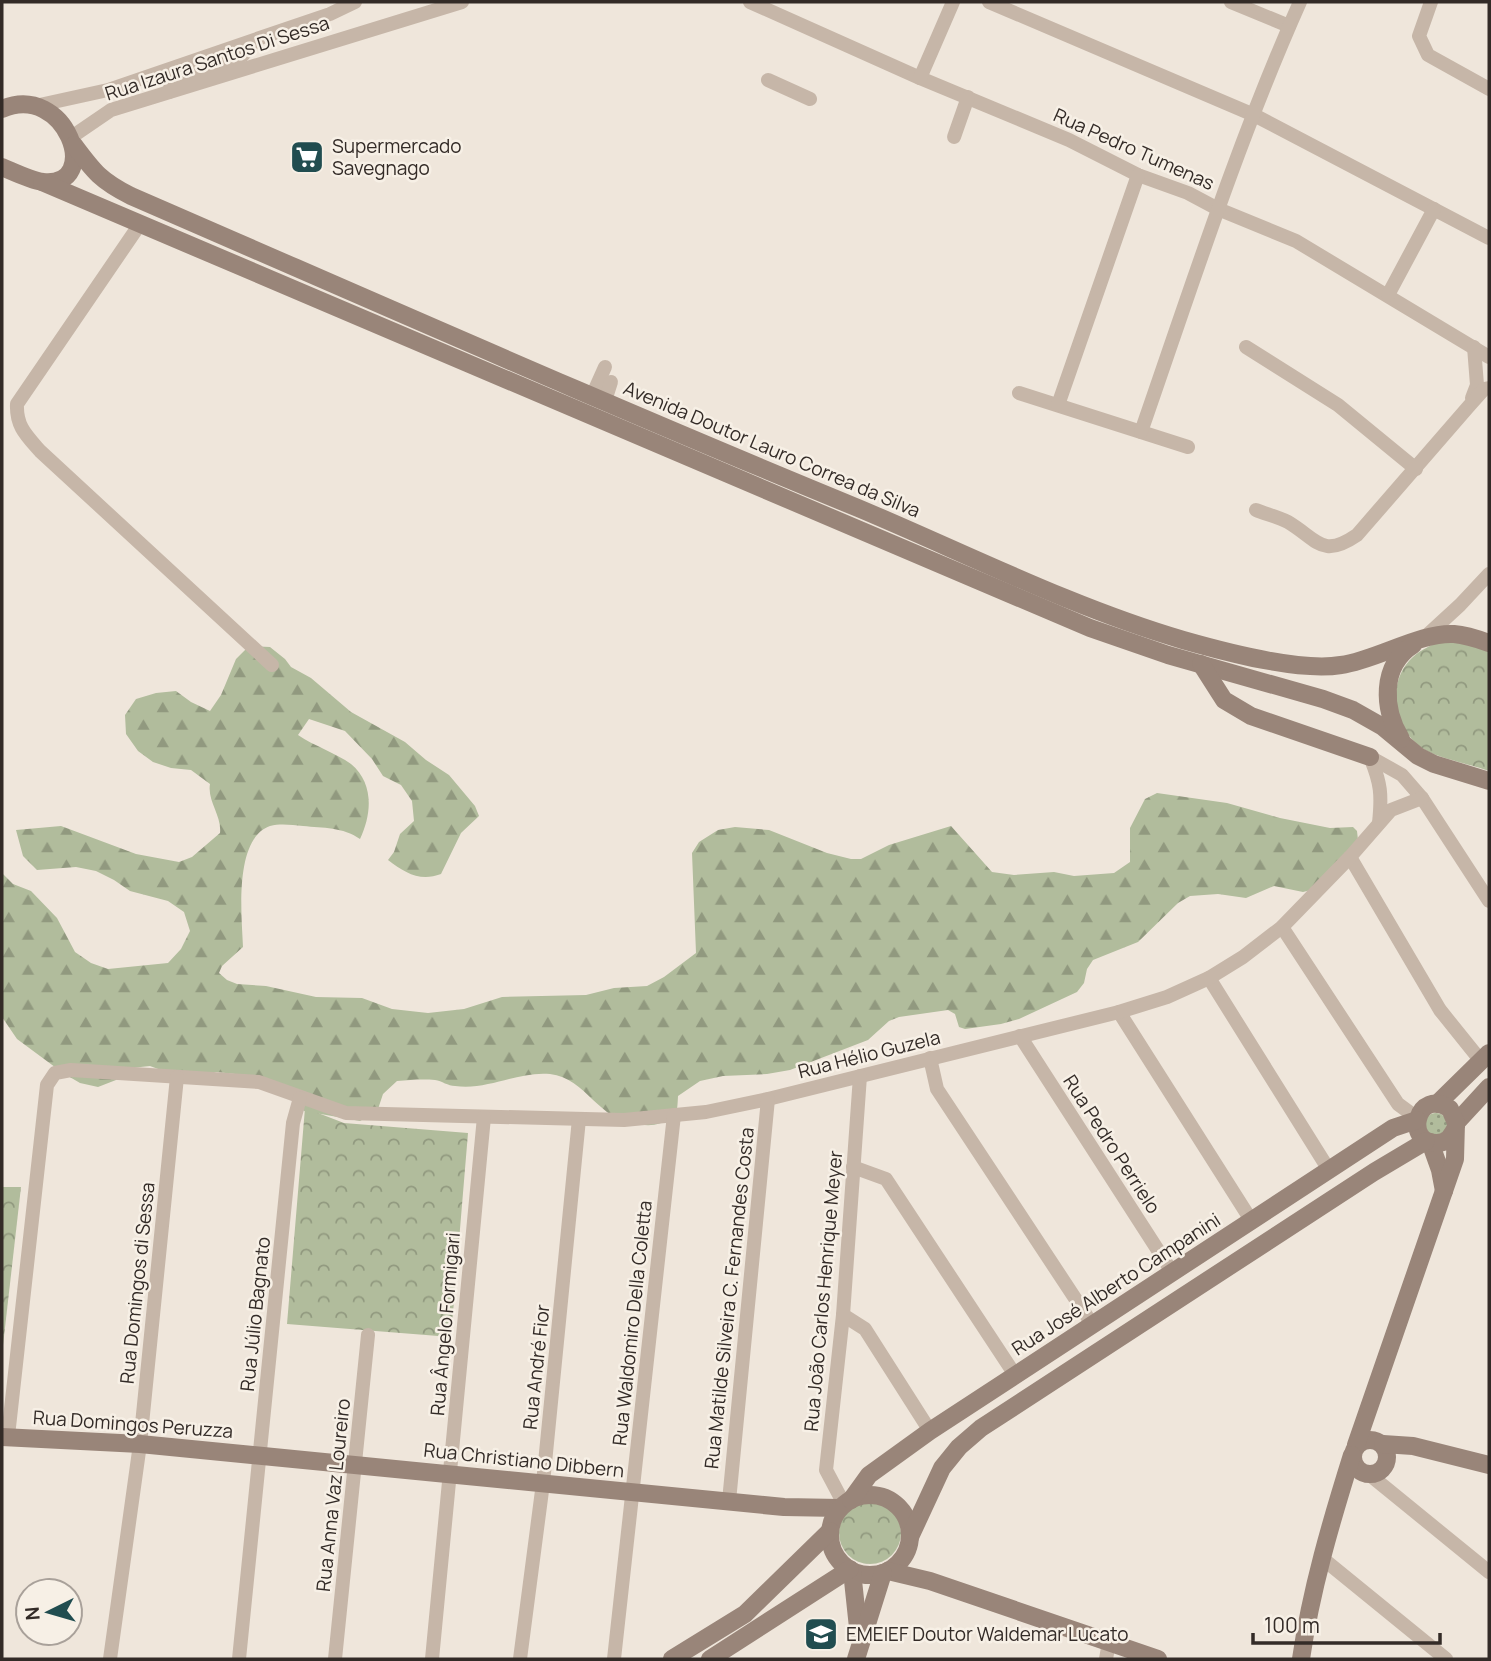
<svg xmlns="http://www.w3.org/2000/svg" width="1491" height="1661" viewBox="0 0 1491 1661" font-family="Manrope,sans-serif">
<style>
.grass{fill:url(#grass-dots)}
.forest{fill:url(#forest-firs)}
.park{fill:url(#park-crowns)}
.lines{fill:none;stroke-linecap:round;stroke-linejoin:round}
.street{stroke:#c6b6a8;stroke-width:14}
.secondary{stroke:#998579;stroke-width:18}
.labels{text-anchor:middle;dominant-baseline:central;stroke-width:5;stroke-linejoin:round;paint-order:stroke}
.street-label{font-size:19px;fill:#332b27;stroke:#f7f0e6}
.poi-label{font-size:19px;fill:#332b27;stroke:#f7f0e6;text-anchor:start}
</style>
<defs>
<pattern id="grass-dots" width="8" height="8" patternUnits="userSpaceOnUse" patternTransform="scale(1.75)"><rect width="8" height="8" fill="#b1bc9c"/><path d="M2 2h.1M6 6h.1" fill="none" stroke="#91997f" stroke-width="1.8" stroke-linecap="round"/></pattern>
<pattern id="forest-firs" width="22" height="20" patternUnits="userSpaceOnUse" patternTransform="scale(1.75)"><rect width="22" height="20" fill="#b1bc9c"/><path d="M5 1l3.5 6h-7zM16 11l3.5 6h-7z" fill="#91997f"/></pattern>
<pattern id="park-crowns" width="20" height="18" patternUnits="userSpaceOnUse" patternTransform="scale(1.75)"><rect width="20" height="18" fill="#b1bc9c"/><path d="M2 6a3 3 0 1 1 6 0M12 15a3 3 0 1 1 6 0" fill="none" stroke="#91997f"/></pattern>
</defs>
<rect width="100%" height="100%" fill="#efe6db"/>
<circle class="grass" cx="1436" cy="1124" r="11"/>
<path class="forest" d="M249 646 270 647 285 659 291 667 311 678 351 712 405 742 426 760 449 775 475 806 479 816 461 833 441 874C420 882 405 873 388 860L394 852 400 834 414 821 412 801 401 785 383 776 372 759 345 731 309 719 298 735C314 746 336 753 351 764 374 783 372 814 360 839 343 827 323 828 303 826 292 825 281 823 270 826 233 839 242 918 243 947L222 966 219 973 227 980 237 984 266 986 316 997 362 998 392 1009 428 1013 464 1009 502 997 586 995 614 988 647 986 664 977 696 953 692 853 699 842 718 830 735 827 769 830 827 853 851 859H861L889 845 951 826 992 872 1014 875 1054 872 1074 876 1114 873 1130 862V828L1145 799 1157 793 1227 803 1280 818 1330 828 1353 827 1357 831 1358 840 1319 888 1303 892 1274 886 1246 898 1218 894 1190 896 1178 903 1138 942 1093 960 1087 969 1084 983 1077 992 1019 1019 1001 1024 965 1029 959 1027 955 1014 948 1010 899 1017 889 1021 868 1040 790 1070 767 1074 723 1076 700 1081 678 1096C677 1114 678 1116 661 1123 653 1126 647 1125 640 1125 598 1122 587 1078 550 1074 518 1071 487 1091 455 1086 448 1086 442 1081 435 1080 422 1079 410 1080 397 1081L383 1094 377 1112 360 1121 304 1111 282 1087 264 1077 216 1072 208 1075 169 1073 150 1066 131 1068 116 1080 98 1087 80 1083 63 1073 17 1039 2 1017V873L13 884 31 891 57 918 75 952 91 963 108 969 168 963 181 949 190 931 184 912 168 901 130 891 114 880 96 871 76 867 37 870 23 856 16 830 61 826 136 854 179 862 192 857 220 833C222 816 207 801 210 784L191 770 171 768 153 762 138 751 126 734 125 715 136 699 156 693 176 691 191 702 210 711 221 695 236 659Z"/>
<g class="park">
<path d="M1441 641 1463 642 1489 651V771C1473 765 1434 757 1422 748 1395 729 1386 687 1409 661 1418 651 1429 646 1441 641Z"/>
<path d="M305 1108 344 1123 468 1133 451 1337 287 1324Z"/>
<path d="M2 1187H21L2 1354Z"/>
<circle cx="870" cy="1533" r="31"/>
</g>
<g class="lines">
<g class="street">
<path d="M750 2 920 78 1069 140 1138 175 1188 193 1218 209 1296 241 1489 357"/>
<path d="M989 2 1254 115 1489 238"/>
<path d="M1231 2 1289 26"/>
<path d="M1431 2 1419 36 1428 55 1489 89"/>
<path d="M920 78 953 2"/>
<path d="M768 80 810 99"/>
<path d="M169 92 171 84 179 78 235 60 243 55 255 41"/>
<path d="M35 106 108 90 330 14 355 2"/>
<path d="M954 137 968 97"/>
<path d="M70 138 111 110 462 2"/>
<path d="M140 224 17 404C16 426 26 435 40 451L272 665"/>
<path d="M1388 295 1434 209"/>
<path d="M1246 347 1338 405 1416 469"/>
<path d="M1019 393 1188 447"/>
<path d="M592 396 605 367"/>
<path d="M1472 398 1477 385 1474 347"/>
<path d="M605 401 611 382"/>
<path d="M1058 405 1138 175"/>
<path d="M1141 432C1191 288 1238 141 1300 2"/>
<path d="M1256 510C1266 514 1278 517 1288 522 1318 540 1322 559 1357 535L1469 406 1484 389 1489 388"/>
<path d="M1423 639 1460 605 1489 574"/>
<path d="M1370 757 1402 775 1422 798 1489 901"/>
<path d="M1370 757C1381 783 1382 795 1379 823"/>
<path d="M1350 857 1440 1010 1481 1061"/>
<path d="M1282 927 1398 1104 1417 1118"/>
<path d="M1209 978 1329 1170"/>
<path d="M1119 1012 1251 1220"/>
<path d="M1020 1036 1172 1272"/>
<path d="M930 1058 937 1089 1092 1324"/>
<path d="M853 1167 886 1179 1015 1375"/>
<path d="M843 1315 865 1329 930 1431"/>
<path d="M8 1436 47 1085 55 1073 71 1070 259 1082 346 1113 624 1120 706 1112 768 1099 1119 1012 1167 997 1209 978 1243 957 1282 927 1350 857 1391 810 1422 798"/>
<path d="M1370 1475 1489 1572"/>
<path d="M729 1501 768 1099"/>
<path d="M844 1504 826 1470 843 1315 860 1076"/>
<path d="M1322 1558 1446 1659"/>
<path d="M110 1659 140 1444 177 1077"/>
<path d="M239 1659 293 1123 300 1098"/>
<path d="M335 1659 368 1335"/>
<path d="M432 1659 484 1117"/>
<path d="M520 1659 543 1483 579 1119"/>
<path d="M614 1659 674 1115"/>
<path d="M1106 1659 1109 1642"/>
</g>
<g class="secondary">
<path d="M2 109C66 81 104 188 43 182 30 180 14 172 2 167"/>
<path d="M74 145C94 172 101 181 131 196 373 301 614 408 858 508 965 553 1071 607 1183 640 1225 652 1299 672 1341 665 1377 660 1420 632 1454 634 1466 635 1478 639 1489 643"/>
<path d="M42 182 1090 628 1168 655 1323 699 1353 710 1383 727 1418 756 1434 764 1489 781"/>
<path d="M1201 664 1224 700 1251 716 1370 757"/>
<path d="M1401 739C1383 709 1380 666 1413 645"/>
<path d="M1437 1104 1489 1053"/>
<path d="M1456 1123 1489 1087"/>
<path d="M1430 1142 1440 1170 1444 1191"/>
<path d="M2 1437 140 1444 784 1507 840 1508"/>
<circle cx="1370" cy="1457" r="17"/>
<path d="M1383 1444 1413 1446 1489 1465"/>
<path d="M1356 1445 1455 1159 1456 1123 1450 1109C1417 1086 1403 1144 1437 1143 1447 1143 1452 1136 1456 1127"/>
<circle cx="870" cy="1535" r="40"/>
<path d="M851 1500 869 1475 930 1431 1393 1128 1417 1120"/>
<path d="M910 1537 942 1468 959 1447 981 1428 1374 1172 1426 1141"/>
<path d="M852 1571 859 1637"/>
<path d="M888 1571 930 1581 1158 1659"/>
<path d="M672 1659 745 1614 830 1531"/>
<path d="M710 1659 850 1569"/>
<path d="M856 1659 883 1573"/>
<path d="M1301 1659C1311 1590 1331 1522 1352 1455"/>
</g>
</g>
<defs>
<g id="supermarket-square" transform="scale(1.75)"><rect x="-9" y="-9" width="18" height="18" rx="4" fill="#214d50" stroke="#f7f0e6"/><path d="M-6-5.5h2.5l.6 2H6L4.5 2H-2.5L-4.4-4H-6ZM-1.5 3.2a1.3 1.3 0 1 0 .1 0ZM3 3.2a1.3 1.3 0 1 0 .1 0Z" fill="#fff"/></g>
<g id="school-square" transform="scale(1.75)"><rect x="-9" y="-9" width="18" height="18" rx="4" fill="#214d50" stroke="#f7f0e6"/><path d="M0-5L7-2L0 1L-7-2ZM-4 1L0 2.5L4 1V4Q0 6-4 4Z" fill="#fff"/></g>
</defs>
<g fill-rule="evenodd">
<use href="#supermarket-square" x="307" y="157"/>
<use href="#school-square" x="821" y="1634"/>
</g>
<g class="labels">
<g class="street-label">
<text transform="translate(217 58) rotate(-18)">Rua Izaura Santos Di Sessa</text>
<text transform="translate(1134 149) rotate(24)">Rua Pedro Tumenas</text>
<text transform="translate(772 449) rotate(23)">Avenida Doutor Lauro Correa da Silva</text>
<text transform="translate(869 1054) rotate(-14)">Rua Hélio Guzela</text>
<text transform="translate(1112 1144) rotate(57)">Rua Pedro Perrielo</text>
<text transform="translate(137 1283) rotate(-84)">Rua Domingos di Sessa</text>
<text transform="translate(1116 1284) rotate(-33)">Rua José Alberto Campanini</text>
<text transform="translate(823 1291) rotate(-85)">Rua João Carlos Henrique Meyer</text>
<text transform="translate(729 1298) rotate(-84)">Rua Matilde Silveira C. Fernandes Costa</text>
<text transform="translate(255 1314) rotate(-84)">Rua Júlio Bagnato</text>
<text transform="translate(632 1323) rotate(-84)">Rua Waldomiro Della Coletta</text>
<text transform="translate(445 1324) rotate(-85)">Rua Ângelo Formigari</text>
<text transform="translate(536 1367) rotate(-84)">Rua André Fior</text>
<text transform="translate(133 1424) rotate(4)">Rua Domingos Peruzza</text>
<text transform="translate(524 1460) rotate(6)">Rua Christiano Dibbern</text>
<text transform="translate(333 1495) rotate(-84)">Rua Anna Vaz Loureiro</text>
</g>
<g class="poi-label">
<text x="332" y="146">Supermercado<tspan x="332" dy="22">Savegnago</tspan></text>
<text x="846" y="1634">EMEIEF Doutor Waldemar Lucato</text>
</g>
</g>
<rect width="1491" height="1661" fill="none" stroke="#332b27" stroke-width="7"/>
<g transform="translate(49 1612) rotate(265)"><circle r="33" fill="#f7f0e6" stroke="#a9a19a" stroke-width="2"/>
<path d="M0-5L12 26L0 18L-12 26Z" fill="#214d50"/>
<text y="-10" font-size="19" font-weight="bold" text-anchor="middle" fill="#332b27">N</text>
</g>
<path d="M1253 1633v10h187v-10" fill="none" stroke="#332b27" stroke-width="3.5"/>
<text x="1264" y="1633" font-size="21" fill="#332b27" stroke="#f7f0e6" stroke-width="5" paint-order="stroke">100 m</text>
</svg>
